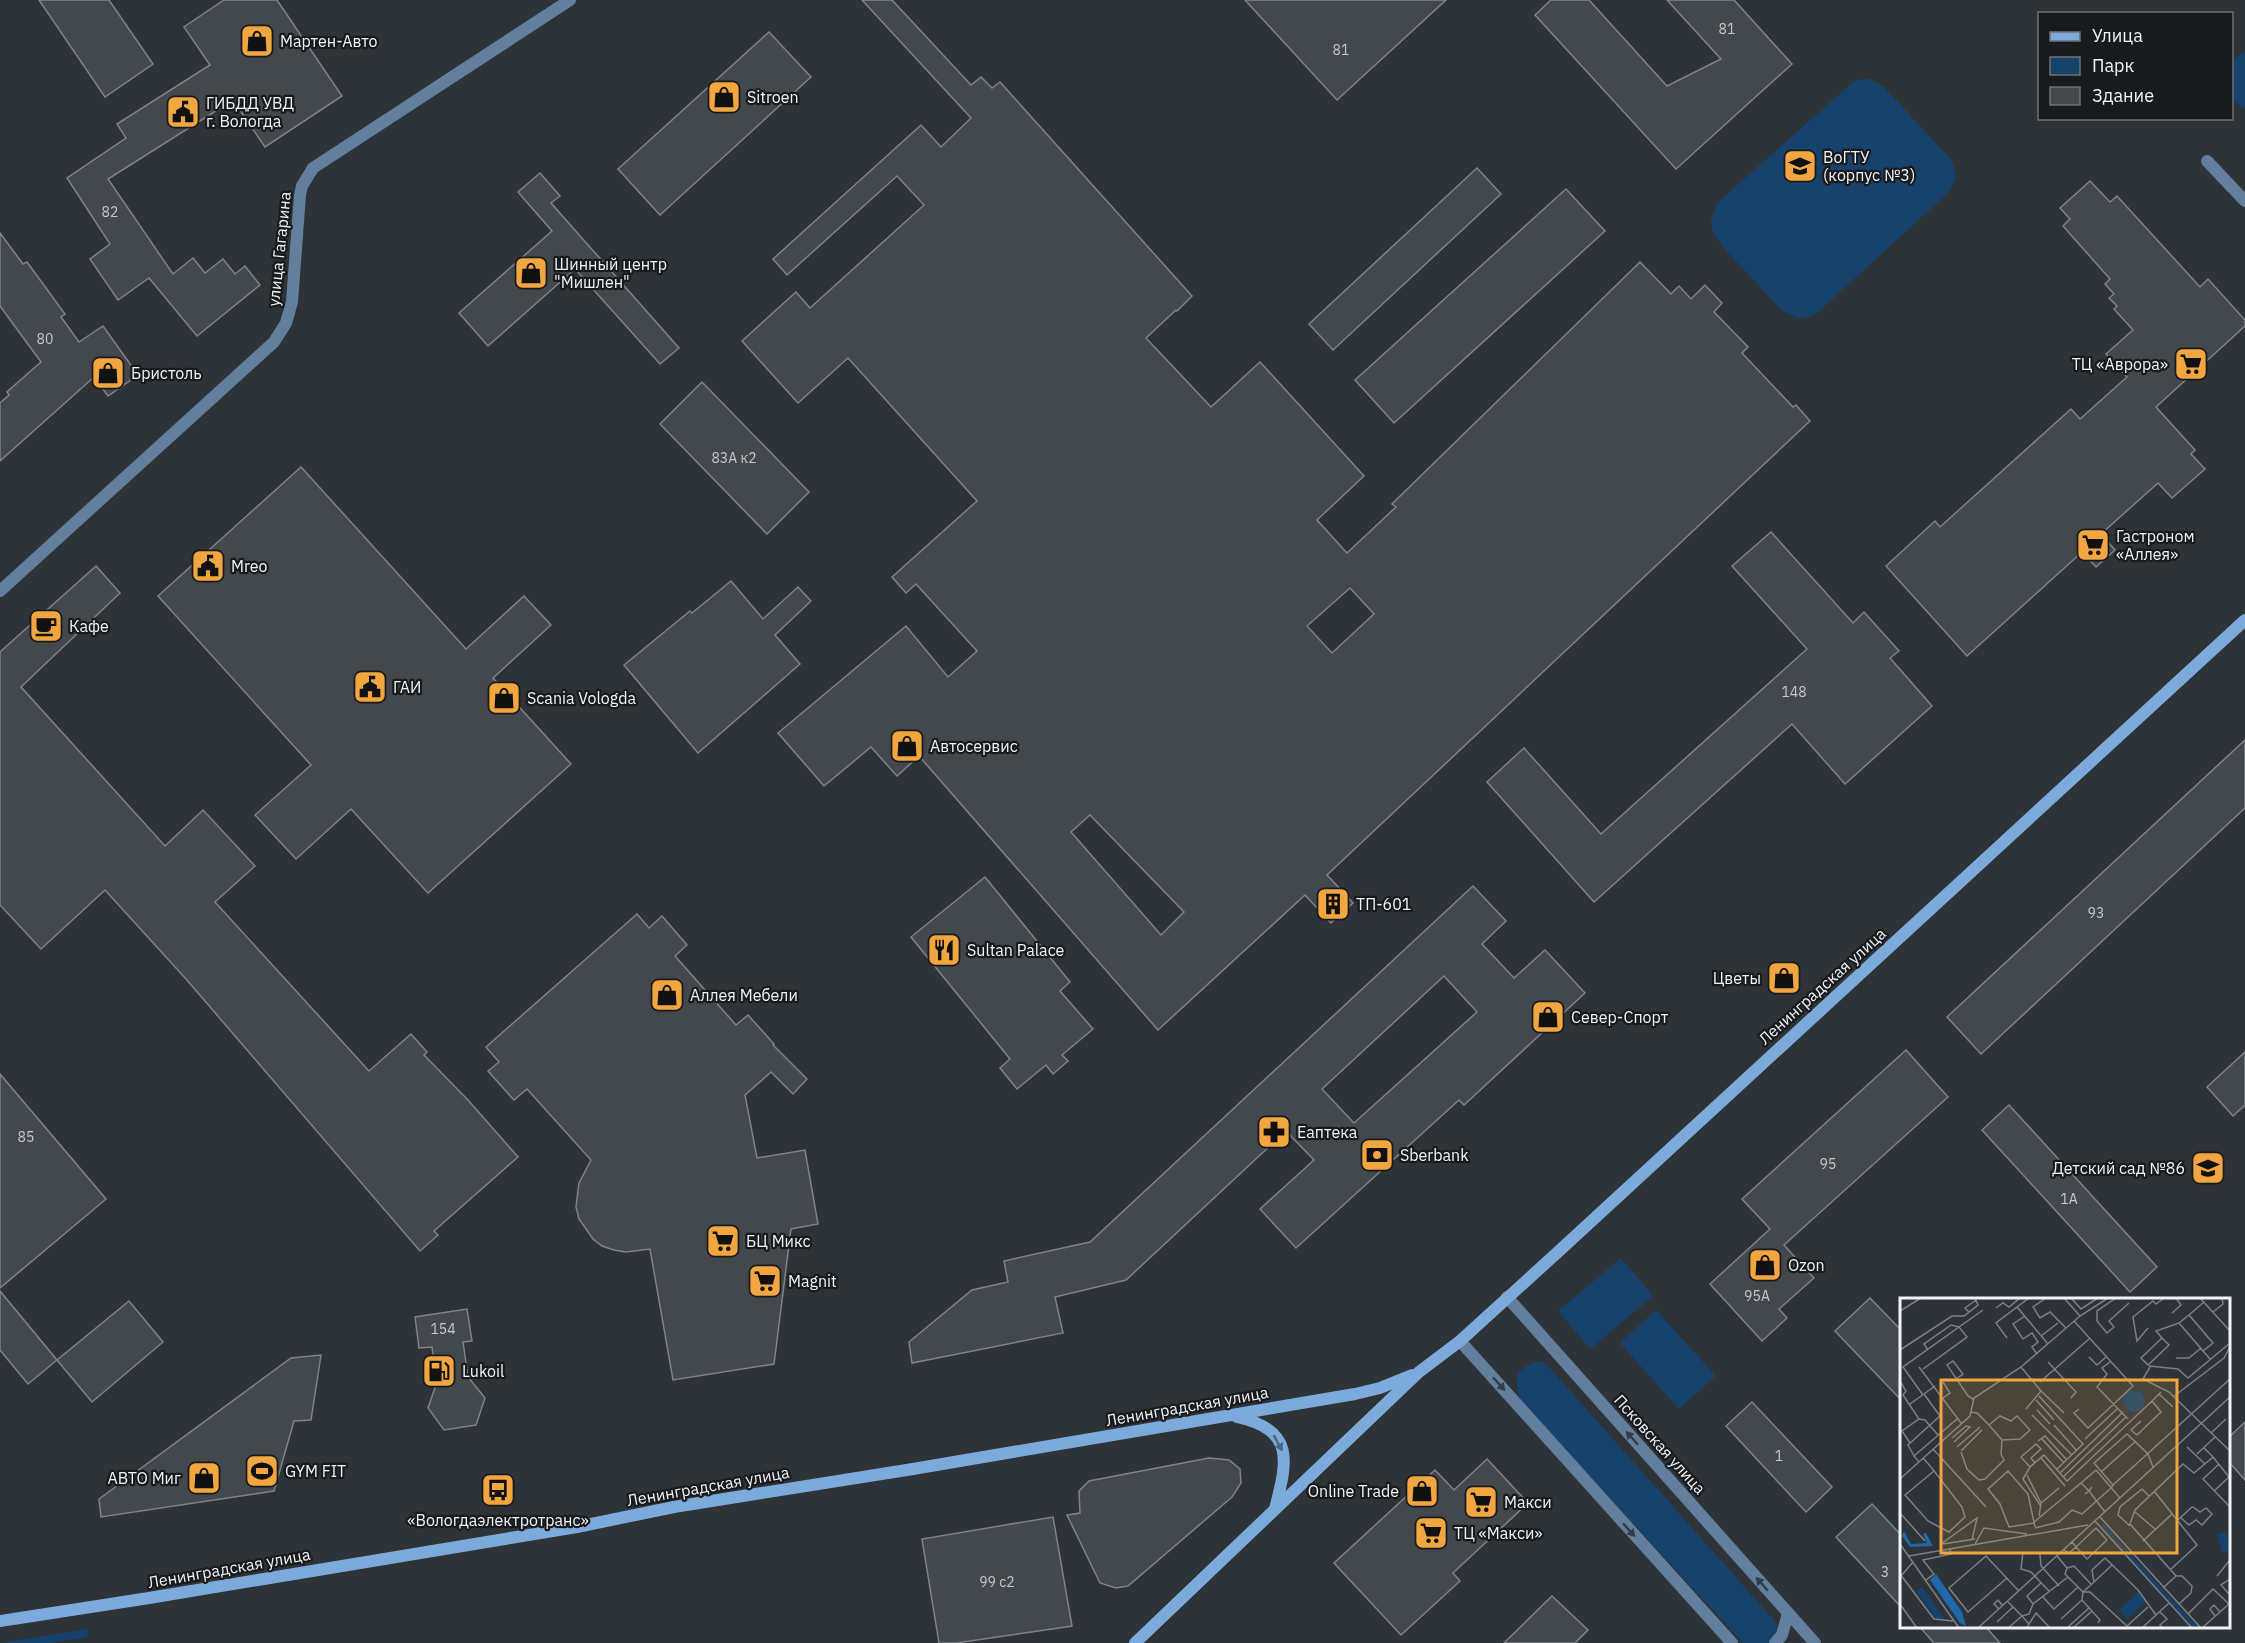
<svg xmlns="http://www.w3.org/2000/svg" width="2245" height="1643" viewBox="0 0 2245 1643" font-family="'IBM Plex Sans',sans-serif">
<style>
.green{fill:#17426b}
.building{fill:#43484d;stroke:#7e8389;stroke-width:1.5;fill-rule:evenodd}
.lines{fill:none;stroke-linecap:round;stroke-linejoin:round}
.minor{stroke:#637f9e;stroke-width:12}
.tertiary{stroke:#637f9e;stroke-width:12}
.secondary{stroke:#7cabdb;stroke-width:12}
.oneway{fill:#323d4a}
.oneway2{fill:#4a627c}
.labels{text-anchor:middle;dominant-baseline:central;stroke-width:4.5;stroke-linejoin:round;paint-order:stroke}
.number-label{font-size:14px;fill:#c6c9cd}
.poi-label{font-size:16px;fill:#f1f4f8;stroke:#181a1d;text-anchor:start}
.street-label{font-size:16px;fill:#f1f4f8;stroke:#181a1d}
.inset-road{fill:none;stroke:#7c8085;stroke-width:1.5}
.view{fill:#f1a640;fill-opacity:0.15;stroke:#f1a640;stroke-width:3}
.inset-edge{fill:none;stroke:#f1f4f8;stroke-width:3}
</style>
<rect width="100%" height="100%" fill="#2e3338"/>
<g class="green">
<path d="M2245 51V107L2242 109 2232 98V62Z"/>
<path d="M1862 79H1870L1884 87 1946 154 1953 162 1956 179 1948 193 1827 304 1815 315 1801 319 1782 311 1722 246 1712 231 1711 219 1717 203 1854 81Z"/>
<path d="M1621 1258 1653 1296 1590 1349 1558 1311Z"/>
<path d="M1656 1310 1716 1376 1679 1409 1620 1343Z"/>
<path d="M1533 1362H1543L1550 1368 1773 1619 1779 1629 1769 1643H1743L1524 1405C1517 1393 1515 1386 1518 1372Z"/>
<path d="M87 1629 88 1637 49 1643H0Z"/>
</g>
<g class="building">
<path d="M39 0H109L153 64 105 97Z"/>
<path d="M224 0H277L342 96 265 147 233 100 108 179 173 274 193 258 205 273 223 259 235 274 245 266 260 285 197 336 149 278 118 300 90 259 110 244 67 178 126 138 117 124 210 65 184 27Z"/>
<path d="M862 0H892L971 85 981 77 992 88 1000 82 1192 296 1177 311 1176 310 1146 338 1211 407 1260 362 1364 476 1317 520 1347 553 1396 507 1392 504 1640 262 1671 294 1679 286 1691 299 1705 285 1722 303 1714 312 1748 347 1742 353 1793 407 1796 405 1810 421 1327 875 1353 903 1331 923 1305 895 1158 1030 919 756 897 776 871 747 824 786 778 733 906 626 948 677 977 651 916 584 906 593 892 577 977 501 848 358 798 403 742 341 796 292 810 308 924 205 897 176 787 275 773 259 921 125 941 147 971 118ZM1350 588 1374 614 1332 653 1307 626ZM1090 815 1184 912 1161 935 1071 832Z"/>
<path d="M1245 0H1446L1337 100Z"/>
<path d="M1551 0H1589L1667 86 1721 59 1667 0H1734L1792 64 1676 169 1535 15Z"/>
<path d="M769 32 811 77 660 215 618 169Z"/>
<path d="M1477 168 1501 194 1333 350 1309 324Z"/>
<path d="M540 173 560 196 551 203 679 348 660 364 575 269 488 346 459 313 552 231 518 192Z"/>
<path d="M2090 181 2110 202 2117 196 2200 287 2208 279 2245 320V326L2156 407 2195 450 2191 454 2205 469 2172 498 2158 483 2101 534 2115 550 2096 567 2082 552 1967 656 1886 566 1935 521 1940 527 2071 409 2080 419 2127 377 2106 354 2133 330 2114 309 2117 306 2109 298 2114 294 2105 284 2110 279 2063 226 2070 219 2060 208Z"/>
<path d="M1566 189 1605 231 1394 423 1355 380Z"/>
<path d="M0 233 23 264 27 262 65 314 61 317 79 342 103 326 138 375 108 396 94 377 0 461V403L9 395 7 392 41 362 0 306Z"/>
<path d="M702 382 809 492 767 534 660 424Z"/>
<path d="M301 467 466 649 524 596 551 625 493 678 571 764 428 893 351 809 296 859 255 815 311 765 158 596Z"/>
<path d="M1771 532 1853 623 1864 612 1899 651 1890 658 1932 706 1845 784 1792 724 1594 902 1487 782 1524 748 1601 834 1807 649 1732 566Z"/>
<path d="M96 566 120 593 21 687 165 846 203 810 255 866 215 902 369 1071 411 1034 427 1052 424 1055 468 1100 518 1157 434 1231 438 1235 420 1251 186 979 105 890 41 949 0 905V652Z"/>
<path d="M731 581 763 619 798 587 811 601 775 635 800 664 698 753 624 665 690 611 692 613Z"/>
<path d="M2245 740V808L1981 1054 1947 1017Z"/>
<path d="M985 877 1070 982 1060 991 1093 1029 1062 1055 1068 1061 1053 1074 1046 1065 1017 1089 1000 1068 1010 1059 911 937Z"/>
<path d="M1473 886 1506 921 1482 944 1514 978 1545 950 1585 993 1464 1105 1459 1100 1296 1248 1260 1209 1314 1160 1286 1131 1126 1280 1055 1297 1063 1333 912 1363 909 1342 972 1290 1008 1282 1004 1261 1090 1242ZM1444 976 1477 1012 1354 1123 1322 1089Z"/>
<path d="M637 914 649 928 662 916 687 945 675 956 736 1025 748 1015 774 1044 773 1045 807 1079 793 1094 771 1072 745 1095 757 1158 805 1150 818 1224 791 1229 774 1364 673 1380 650 1249 626 1252 614 1250 602 1246 593 1239 579 1219 576 1207 579 1183 591 1160 527 1089 514 1100 488 1071 499 1062 486 1047Z"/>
<path d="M1906 1050 1948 1097 1784 1245 1814 1278 1779 1309 1787 1318 1762 1341 1710 1284 1770 1229 1742 1199Z"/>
<path d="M2245 1052V1105L2233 1116 2207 1087Z"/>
<path d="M0 1074 106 1199 0 1288Z"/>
<path d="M2009 1105 2157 1267 2130 1292 1982 1130Z"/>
<path d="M0 1291 57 1360 28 1384 0 1350Z"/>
<path d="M1870 1298 1902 1331V1401L1835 1331Z"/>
<path d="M129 1301 163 1342 92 1402 57 1360Z"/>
<path d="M467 1309 472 1341 463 1342 468 1377 485 1398 476 1425 444 1430 428 1408 437 1382 432 1347 419 1348 415 1317Z"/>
<path d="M321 1355 311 1420 294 1421 274 1491 101 1517 99 1499 291 1358Z"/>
<path d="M1752 1402 1832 1487 1806 1512 1726 1426Z"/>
<path d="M2245 1422V1480L2229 1462V1437Z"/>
<path d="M1209 1458 1229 1460 1240 1469 1241 1483 1232 1497 1128 1586 1116 1588 1100 1583 1067 1515 1080 1513 1079 1491 1089 1481Z"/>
<path d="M1487 1459 1528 1503 1453 1573 1460 1581 1401 1635 1334 1563 1435 1470 1454 1490Z"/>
<path d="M1872 1504 1902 1536V1608L1836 1537Z"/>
<path d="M1053 1517 1072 1626 956 1643H939L922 1539Z"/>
<path d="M1552 1596 1588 1630 1575 1643H1504Z"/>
<path d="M1919 1626H1985L2000 1643H1934Z"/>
</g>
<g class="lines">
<g class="minor">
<path d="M2207 161 2245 201"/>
<path d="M1507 1297 1815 1643"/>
<path d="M1460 1341 1732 1643"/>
<path d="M1775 1643 1782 1635 1788 1613"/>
</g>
<path class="tertiary" d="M0 591 274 342 286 323 292 302 300 195 302 186 313 168 570 0"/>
<g class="secondary">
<path d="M1237 1417C1296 1430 1287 1462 1275 1509"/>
<path d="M0 1621 149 1598 577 1527 674 1507 913 1469 1355 1394 1380 1388 1412 1375"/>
<path d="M1135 1643 1419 1372 1460 1341 1559 1251 2245 620"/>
</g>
</g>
<defs><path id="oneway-solid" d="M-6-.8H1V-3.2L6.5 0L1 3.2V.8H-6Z" transform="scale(1.5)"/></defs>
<g class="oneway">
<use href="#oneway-solid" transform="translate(1499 1384) rotate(48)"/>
<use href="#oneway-solid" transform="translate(1632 1438) rotate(-132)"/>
<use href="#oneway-solid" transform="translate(1629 1530) rotate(48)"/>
<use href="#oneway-solid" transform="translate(1762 1584) rotate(-131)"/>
</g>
<use class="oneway2" href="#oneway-solid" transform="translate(1278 1443) rotate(61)"/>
<defs>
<g id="shop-square" transform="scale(1.725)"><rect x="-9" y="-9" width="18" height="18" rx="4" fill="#f1a640" stroke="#181a1d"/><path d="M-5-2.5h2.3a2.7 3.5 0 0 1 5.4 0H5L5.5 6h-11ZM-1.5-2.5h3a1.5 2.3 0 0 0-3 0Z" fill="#111"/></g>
<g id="civic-square" transform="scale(1.725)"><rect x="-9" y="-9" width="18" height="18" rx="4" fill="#f1a640" stroke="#181a1d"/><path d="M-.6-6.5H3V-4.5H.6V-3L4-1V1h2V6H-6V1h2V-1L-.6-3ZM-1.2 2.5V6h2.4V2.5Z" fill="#111"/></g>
<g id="university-square" transform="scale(1.725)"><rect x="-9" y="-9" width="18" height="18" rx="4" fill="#f1a640" stroke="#181a1d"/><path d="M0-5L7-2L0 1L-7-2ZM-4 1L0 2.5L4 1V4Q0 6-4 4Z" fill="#111"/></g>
<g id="supermarket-square" transform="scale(1.725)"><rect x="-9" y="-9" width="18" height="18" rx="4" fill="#f1a640" stroke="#181a1d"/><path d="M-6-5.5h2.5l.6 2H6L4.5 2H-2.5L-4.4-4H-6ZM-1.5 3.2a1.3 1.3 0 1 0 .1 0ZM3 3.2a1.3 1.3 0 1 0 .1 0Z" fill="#111"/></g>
<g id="cafe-square" transform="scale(1.725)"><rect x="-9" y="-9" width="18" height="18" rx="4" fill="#f1a640" stroke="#181a1d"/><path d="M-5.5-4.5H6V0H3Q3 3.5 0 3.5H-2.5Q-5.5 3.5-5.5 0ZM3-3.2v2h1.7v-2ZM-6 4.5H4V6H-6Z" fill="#111"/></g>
<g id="building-square" transform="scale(1.725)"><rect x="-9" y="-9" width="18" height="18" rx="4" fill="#f1a640" stroke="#181a1d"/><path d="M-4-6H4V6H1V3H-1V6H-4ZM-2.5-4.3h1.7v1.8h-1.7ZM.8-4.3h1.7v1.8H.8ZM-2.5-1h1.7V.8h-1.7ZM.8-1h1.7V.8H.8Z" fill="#111"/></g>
<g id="restaurant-square" transform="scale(1.725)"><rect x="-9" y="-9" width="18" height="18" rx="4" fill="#f1a640" stroke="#181a1d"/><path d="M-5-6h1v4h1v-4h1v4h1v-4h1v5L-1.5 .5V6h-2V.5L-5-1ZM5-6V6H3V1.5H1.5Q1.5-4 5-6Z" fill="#111"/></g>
<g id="pharmacy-square" transform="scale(1.725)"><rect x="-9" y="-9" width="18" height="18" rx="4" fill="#f1a640" stroke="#181a1d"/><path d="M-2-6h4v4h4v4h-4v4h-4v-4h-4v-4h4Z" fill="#111"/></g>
<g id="bank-square" transform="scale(1.725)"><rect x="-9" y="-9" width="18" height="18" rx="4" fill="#f1a640" stroke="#181a1d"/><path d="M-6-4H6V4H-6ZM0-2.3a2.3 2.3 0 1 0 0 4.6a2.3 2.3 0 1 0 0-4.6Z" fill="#111"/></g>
<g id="school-square" transform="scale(1.725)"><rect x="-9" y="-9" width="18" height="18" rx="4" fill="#f1a640" stroke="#181a1d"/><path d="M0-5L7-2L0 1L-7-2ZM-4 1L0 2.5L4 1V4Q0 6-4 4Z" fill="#111"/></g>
<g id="fuel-square" transform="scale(1.725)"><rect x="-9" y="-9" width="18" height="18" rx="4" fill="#f1a640" stroke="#181a1d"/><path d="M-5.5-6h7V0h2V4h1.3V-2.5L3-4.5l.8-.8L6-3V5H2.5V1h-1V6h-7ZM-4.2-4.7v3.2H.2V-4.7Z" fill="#111"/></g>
<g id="stadium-square" transform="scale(1.725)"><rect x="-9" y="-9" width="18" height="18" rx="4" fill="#f1a640" stroke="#181a1d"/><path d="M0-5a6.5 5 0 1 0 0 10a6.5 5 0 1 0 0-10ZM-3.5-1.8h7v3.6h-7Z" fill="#111"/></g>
<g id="bus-square" transform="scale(1.725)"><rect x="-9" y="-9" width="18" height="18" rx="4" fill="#f1a640" stroke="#181a1d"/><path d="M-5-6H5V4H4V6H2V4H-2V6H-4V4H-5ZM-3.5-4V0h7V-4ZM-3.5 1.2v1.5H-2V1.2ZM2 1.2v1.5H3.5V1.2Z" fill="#111"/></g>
</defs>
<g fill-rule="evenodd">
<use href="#shop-square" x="257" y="41"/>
<use href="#shop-square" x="724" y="97"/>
<use href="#civic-square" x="183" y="112"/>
<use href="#university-square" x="1800" y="166"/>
<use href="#shop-square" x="531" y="273"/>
<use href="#supermarket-square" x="2191" y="364"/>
<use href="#shop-square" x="108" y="373"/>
<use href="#supermarket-square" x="2093" y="545"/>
<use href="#civic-square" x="208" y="566"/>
<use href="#cafe-square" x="46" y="626"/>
<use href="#civic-square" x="370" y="687"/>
<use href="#shop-square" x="504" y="698"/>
<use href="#shop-square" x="907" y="746"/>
<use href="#building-square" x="1333" y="904"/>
<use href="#restaurant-square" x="944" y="950"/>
<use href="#shop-square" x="1784" y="978"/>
<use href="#shop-square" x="667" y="995"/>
<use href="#shop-square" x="1548" y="1017"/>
<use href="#pharmacy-square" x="1274" y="1132"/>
<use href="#bank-square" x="1377" y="1155"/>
<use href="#school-square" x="2208" y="1168"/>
<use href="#supermarket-square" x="723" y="1241"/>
<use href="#shop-square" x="1765" y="1265"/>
<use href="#supermarket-square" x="765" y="1281"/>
<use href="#fuel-square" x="439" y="1371"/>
<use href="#stadium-square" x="262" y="1471"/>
<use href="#shop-square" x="204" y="1478"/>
<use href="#bus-square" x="498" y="1490"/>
<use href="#shop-square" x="1422" y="1491"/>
<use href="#supermarket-square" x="1481" y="1502"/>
<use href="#supermarket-square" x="1431" y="1533"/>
</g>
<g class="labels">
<g class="number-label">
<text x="1727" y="29">81</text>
<text x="1341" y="50">81</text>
<text x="110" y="212">82</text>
<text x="45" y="339">80</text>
<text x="734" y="458">83А к2</text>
<text x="1794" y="692">148</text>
<text x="2096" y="913">93</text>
<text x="26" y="1137">85</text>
<text x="1828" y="1164">95</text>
<text x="2069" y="1199">1А</text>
<text x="1757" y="1296">95А</text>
<text x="443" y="1329">154</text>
<text x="1779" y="1456">1</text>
<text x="1885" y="1572">3</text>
<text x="997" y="1582">99 с2</text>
</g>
<g class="poi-label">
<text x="280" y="41">Мартен-Авто</text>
<text x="747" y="97">Sitroen</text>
<text x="206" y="103">ГИБДД УВД<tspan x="206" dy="18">г. Вологда</tspan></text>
<text x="1823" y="157">ВоГТУ<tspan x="1823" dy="18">(корпус №3)</tspan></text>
<text x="554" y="264">Шинный центр<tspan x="554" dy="18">"Мишлен"</tspan></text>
<text x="2168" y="364" text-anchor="end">ТЦ «Аврора»</text>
<text x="131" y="373">Бристоль</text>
<text x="2116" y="536">Гастроном<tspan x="2116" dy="18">«Аллея»</tspan></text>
<text x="231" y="566">Mreo</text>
<text x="69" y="626">Кафе</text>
<text x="393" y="687">ГАИ</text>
<text x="527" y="698">Scania Vologda</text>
<text x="930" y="746">Автосервис</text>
<text x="1356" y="904">ТП-601</text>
<text x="967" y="950">Sultan Palace</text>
<text x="1761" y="978" text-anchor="end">Цветы</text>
<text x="690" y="995">Аллея Мебели</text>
<text x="1571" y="1017">Север-Спорт</text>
<text x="1297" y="1132">Еаптека</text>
<text x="1400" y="1155">Sberbank</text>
<text x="2185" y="1168" text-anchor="end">Детский сад №86</text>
<text x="746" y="1241">БЦ Микс</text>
<text x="1788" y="1265">Ozon</text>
<text x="788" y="1281">Magnit</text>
<text x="462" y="1371">Lukoil</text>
<text x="285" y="1471">GYM FIT</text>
<text x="181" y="1478" text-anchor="end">АВТО Миг</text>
<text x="1399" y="1491" text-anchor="end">Online Trade</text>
<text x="1504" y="1502">Макси</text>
<text x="498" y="1520" text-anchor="middle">«Вологдаэлектротранс»</text>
<text x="1454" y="1533">ТЦ «Макси»</text>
</g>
<g class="street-label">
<text transform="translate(279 249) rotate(-84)">улица Гагарина</text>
<text transform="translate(1822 986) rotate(-42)">Ленинградская улица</text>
<text transform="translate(1187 1406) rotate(-10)">Ленинградская улица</text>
<text transform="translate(1660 1444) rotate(48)">Псковская улица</text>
<text transform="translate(708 1486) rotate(-10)">Ленинградская улица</text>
<text transform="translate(229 1568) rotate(-10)">Ленинградская улица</text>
</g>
</g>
<g transform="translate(1900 1298)">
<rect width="330" height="330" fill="#2e3338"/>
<path d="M223 103a11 11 0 1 1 22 0a11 11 0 1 1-22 0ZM204 226 228 254 298 330H293L200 227ZM326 234 330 253 322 255 317 236ZM22 289 45 321H36L16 293ZM238 294 246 304 227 322 219 312Z" fill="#17426b"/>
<path d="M4 233 11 246 27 245 23 236 26 235 33 248 10 249 2 238ZM36 276 62 314 66 328 60 325 30 282Z" fill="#1e68ab"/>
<path class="inset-road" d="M146 0 133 9 140 20 150 14 166 30M164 0 180 18M171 0 181 11 198 0M216 0 197 13V23L207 35 214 29 209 23 229 5M300 0 330 33M117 9 148 46M96 10 103 5 109 9 120 0M0 13 21 0M69 14 65 10 76 2M313 14 323 6 322 0M272 15 281 7 276 0M289 17 279 25 310 61M125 18 113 26 123 41 132 35 138 44 132 49 137 56M174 23 233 88 188 130 174 115 179 111M248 30 237 43 233 19 253 3 256 6 264 0M141 38 158 25M107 40 96 25 129 0M262 40 269 47 248 67 241 60 262 40 256 33 279 25M0 52 52 18H64L78 7 75 0M28 52 24 46 51 27 59 29 83 12M303 53 313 45 289 17 304 4M189 59 197 67 206 59M276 60H289L301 50M148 64 176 94 171 100M210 64 202 70 207 76 197 89 228 121M249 68 278 71 288 80 330 45M19 69 61 125M121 69 141 93 126 111M250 69 243 81 269 94 330 153M23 71 67 39 59 29 3 69 23 97M56 81 63 76 53 63 47 67 68 98 73 101M0 83 6 93 3 97 19 121M140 84 189 41M141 93 164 115M259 96 273 109M139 98 183 146 157 171M273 99 324 60 330 49M43 100 50 95 43 84M136 102 154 122M10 106 35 88M137 112 150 126M71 114 77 115 89 127 102 142 120 141 130 132 117 118 111 123 100 118 89 127M132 117 172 157M154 127 177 153M311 135 326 121M237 137 261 114 252 103 261 94M237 137 231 132 241 123M52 140 66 128 70 129 54 144M142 141 164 165M185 141 217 111M138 143 145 138 167 162M10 145 2 133 19 121 25 122 38 137M57 149 80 129M287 149 305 166M33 151 86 209M61 153 82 132M61 154 67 171 79 182 85 181 104 162 101 156 102 142M297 156 315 139M14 158 8 147 40 118 24 96M313 159 329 179 314 193M23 160 31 169 62 209 65 219 49 234 28 223 5 197 34 173M141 160 165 188M19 164 14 158 57 121M319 166 303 181 330 209M130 169 121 159 136 146 141 151 131 160 135 165M201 174 236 143M160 175 223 114M127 177 141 205 139 218M163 179 226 119M0 181 70 118 74 100 121 69 180 18 208 0M181 185 196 172 220 200M213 187 330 81M192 189 189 193 205 214M211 190 213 187 194 165 227 136 248 156 253 169M254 193 297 247 270 272M141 205 159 190M140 207 123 181 130 169 144 157 167 183 252 103M235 214 255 231M0 215 25 243M200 219 301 330M277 222 279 221 292 209H293L300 214 306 210 312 216 302 227 296 222 289 227 280 219M195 223 292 330M134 224 181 185 189 193 185 196M134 225 109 229 100 206 88 191 108 173 128 196 135 229M230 228 218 217 220 209 242 191 249 198M135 230 159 224 172 212 182 216 211 190M243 243 272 216M172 244 176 249 196 230 207 242M0 246 59 330M41 246 77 220 72 242M43 246 75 241M75 246 84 230 127 236M164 252 169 255 176 249 187 261 207 242M123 254 121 271 131 274 149 293M140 256 141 268 159 288M9 258 188 227M157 258 167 270 165 276 183 294 182 302 200 322 198 325M167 270 174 268 191 286M0 276 34 321 53 323M1 278 13 264M276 278H282L292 288 291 295 279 306M317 278 330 262M107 280 68 314 49 290 86 258 115 289 119 293M330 281 321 287 330 297M26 282 34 276 23 262 51 256 50 251M194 284 212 267M263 290 276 278 230 226 235 212 283 166 294 175 313 159 304 150M183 294 194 284 192 272 205 260 238 292 256 317M184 294H190L227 328 248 309M142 298 154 311 178 289M107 303 122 318 108 330M0 306 17 330M133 306 127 298 141 285M99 311 94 306 98 302 102 307M260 314 267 321 260 327 263 330M288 316 313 291 329 306M315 318 310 311 314 307 320 314M161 321 182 302M97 324 113 309M129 326 136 315 150 330M168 329 189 310M78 330 330 99M127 330 129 326 122 318 129 316 133 306 168 279M173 330 192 313M242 330 269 305M302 330 330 305"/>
<path class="view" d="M41 82H277V255H41Z"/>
<rect width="330" height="330" class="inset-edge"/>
</g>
<rect x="2038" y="12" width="195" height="108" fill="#181a1d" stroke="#6f7175" stroke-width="1.5"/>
<rect x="2050" y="32" width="30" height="9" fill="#7cabdb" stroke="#6f7175" stroke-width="1.5"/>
<text x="2092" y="42" font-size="18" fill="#f1f4f8">Улица</text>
<rect x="2050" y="57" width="30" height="18" fill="#17426b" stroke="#6f7175" stroke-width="1.5"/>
<text x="2092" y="72" font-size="18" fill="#f1f4f8">Парк</text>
<rect x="2050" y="87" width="30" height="18" fill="#43484d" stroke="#6f7175" stroke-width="1.5"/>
<text x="2092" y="102" font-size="18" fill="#f1f4f8">Здание</text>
</svg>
